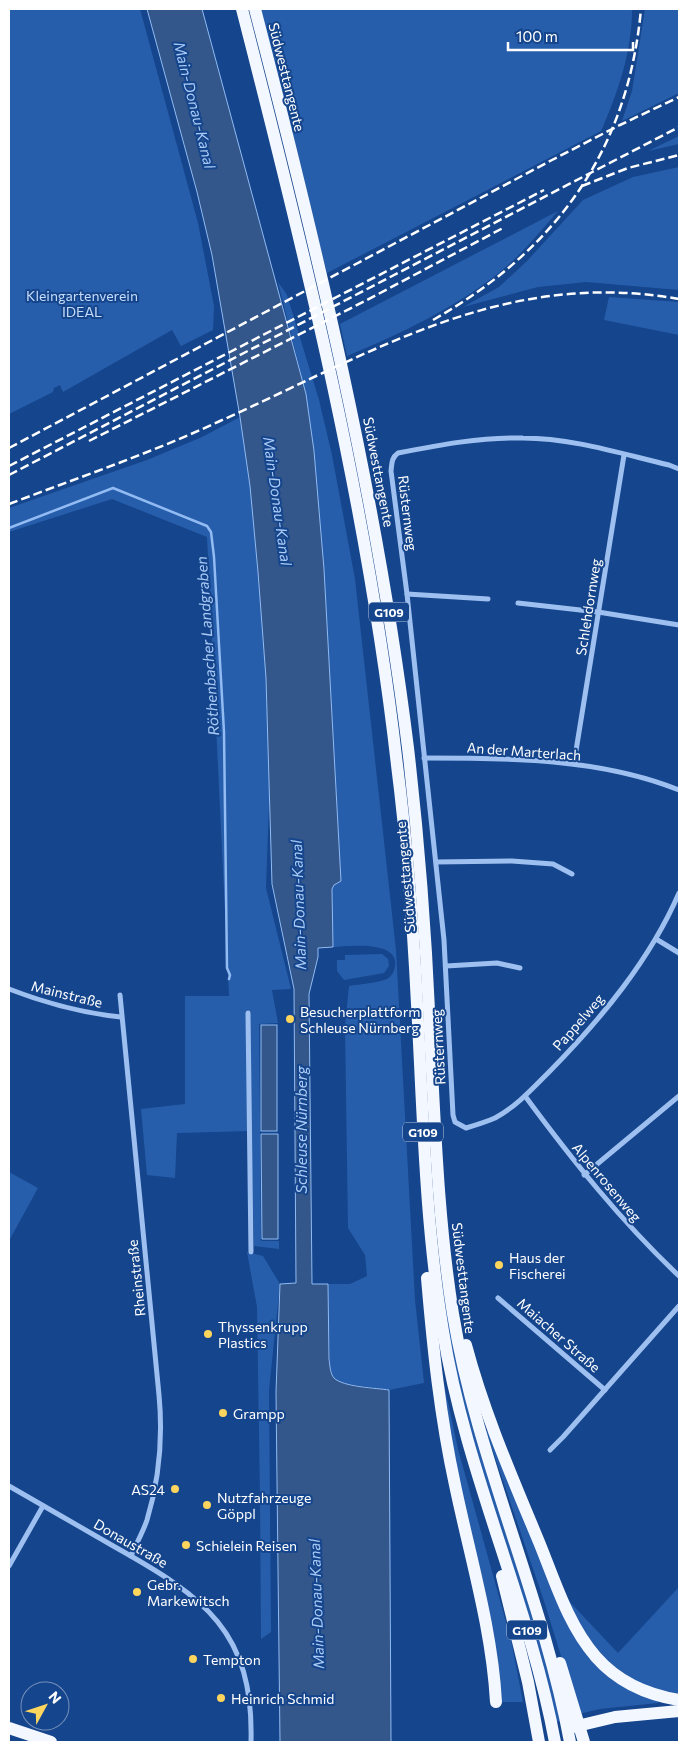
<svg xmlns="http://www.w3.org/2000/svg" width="688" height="1751" viewBox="0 0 688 1751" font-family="Commissioner,sans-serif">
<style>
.green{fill:#275eab}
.water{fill:#33568b;stroke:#91bbf2}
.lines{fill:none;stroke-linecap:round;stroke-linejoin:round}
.stream{stroke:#91bbf2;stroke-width:2.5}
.minor{stroke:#9ec0f0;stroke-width:5}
.trunk{stroke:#f3f7ff;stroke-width:12}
.rail{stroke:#fff;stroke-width:2.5;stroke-dasharray:9 4;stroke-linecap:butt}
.poi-dot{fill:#ffd65d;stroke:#15458c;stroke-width:2}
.labels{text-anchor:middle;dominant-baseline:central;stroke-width:4;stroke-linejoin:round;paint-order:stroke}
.shield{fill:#15458c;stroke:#b9c7dc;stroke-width:1}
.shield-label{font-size:12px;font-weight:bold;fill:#fff}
.street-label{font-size:14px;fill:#fff;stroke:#15458c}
.park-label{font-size:14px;fill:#c5dcfb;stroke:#15458c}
.poi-label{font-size:14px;fill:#fff;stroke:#15458c;text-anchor:start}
.water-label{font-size:15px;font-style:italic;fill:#aacbf7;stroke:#15458c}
</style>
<rect width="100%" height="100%" fill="#15458c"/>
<g class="green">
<path d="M9 9H140L198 223 214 306 213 330 181 346 172 330 63 392 60 385 54 388 53 392 9 414Z"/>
<path d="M259 9H632C632 52 618 92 601 131L327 273Z"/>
<path d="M645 9H679V93L622 121 632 91Z"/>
<path d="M679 136V144L648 151Z"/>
<path d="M679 167V290L586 282 538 287 463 307 499 287 527 261 583 200 633 177Z"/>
<path d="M558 211C540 232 522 254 500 272 455 308 400 334 347 356L340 324Z"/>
<path d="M278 282 287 295 319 400 332 455 355 579 396 950 415 1300 424 1383 389 1390 341 1383 335 1379 330 1370 328 1284H350L367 1276 365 1255 348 1228 345 1026 349 986C360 984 378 983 387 979 391 977 395 971 395 966 399 940 349 946 333 947L332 889 334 885 341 880 324 569 314 451 306 394Z"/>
<path d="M609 297 679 302V335L604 320Z"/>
<path d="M240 417 250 486 258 572 266 678 270 771 266 888 291 989 272 990 278 1023 259 1024 261 1241H279V1249L254 1246 251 1131 177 1133 175 1178 147 1175 141 1109 185 1104V996H229L207 537 112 499 9 532V508L147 460 202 437Z"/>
<path d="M382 954 388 959 389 966 384 973 344 980 337 971V960H345V955Z"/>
<path d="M9 1172 38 1188 10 1239 9 1238Z"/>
<path d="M438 1234 458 1367 463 1390 476 1439 543 1650 561 1721 555 1722 469 1431 447 1331Z"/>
<path d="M247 1252 263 1256 280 1284 269 1390 271 1632 261 1639 260 1496 257 1307Z"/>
<path d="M440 1365 458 1449 511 1640 523 1702H502L454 1466Z"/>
<path d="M491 1430 580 1642 659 1699 658 1703 600 1709 579 1714 544 1601 486 1431Z"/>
<path d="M679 1587V1697L647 1689 599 1656 565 1597 618 1653Z"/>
</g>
<g class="water">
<path d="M147 9H202L306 394 314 451 324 569 341 881 334 885 332 889 333 947 318 948V957L309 994 312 1284H328L329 1359C330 1366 330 1373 334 1378 343 1387 376 1388 389 1390L391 1742H280L276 1392 280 1284 296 1283 294 989 272 884 266 678 258 572 250 486 240 417 212 255 197 192Z"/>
<rect x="261" y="1025" width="16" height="106"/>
<path d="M261 1134H278V1239H262Z"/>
</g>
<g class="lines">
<path class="stream" d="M9 528 113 488 207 526 211 532 214 557 224 732 227 968 230 975 229 979"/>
<g class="minor">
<path d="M679 469 669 465C622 454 572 438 523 438 481 437 439 445 398 453 391 458 392 464 391 471L407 594 444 940 453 1115 455 1122 466 1128C476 1125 486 1122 495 1118 517 1106 533 1088 550 1071 601 1019 650 960 679 893"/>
<path d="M407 594 488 599"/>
<path d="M518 603 598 612 679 625"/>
<path d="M424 758C509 758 599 758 679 790"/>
<path d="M574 763 624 455"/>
<path d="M436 862 512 861 553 864 572 874"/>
<path d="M656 939 679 953"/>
<path d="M446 966 497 963 520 968"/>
<path d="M9 989C45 1003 82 1013 121 1017"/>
<path d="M120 995 159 1395C163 1437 159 1480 147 1520 143 1532 136 1544 131 1556"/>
<path d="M248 1013 251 1252"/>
<path d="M525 1096C573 1161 621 1221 679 1276"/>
<path d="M584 1175 679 1096"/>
<path d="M498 1298 605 1390"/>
<path d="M550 1450 563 1437 679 1306"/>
<path d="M9 1486C44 1506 80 1527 115 1547 204 1597 254 1631 251 1742"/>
<path d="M9 1566 43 1506"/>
</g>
<g class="trunk">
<path d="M242 9C306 258 368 509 397 765 407 844 413 924 417 1004 423 1113 425 1223 443 1331 465 1472 529 1602 555 1742"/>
<path d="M255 9C318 252 377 497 408 748 419 842 426 936 430 1031 435 1125 438 1221 453 1314 477 1461 543 1596 570 1742"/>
<path d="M427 1278C433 1349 440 1416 455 1485 470 1557 492 1629 496 1702"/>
<path d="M466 1345C484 1413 512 1477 539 1542 555 1581 568 1625 596 1657 618 1682 648 1695 679 1700"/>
<path d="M502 1576 528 1682 539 1742"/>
<path d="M560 1663 584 1742"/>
<path d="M573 1727 615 1717 679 1711"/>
<path d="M9 1728 51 1742"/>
</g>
<g class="rail">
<path d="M582 186 628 168 679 155"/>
<path d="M433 320C556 250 628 151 641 9"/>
<path d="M89 441 365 301 503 228"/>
<path d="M9 448 552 160 620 125 679 97"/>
<path d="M9 466 544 190"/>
<path d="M9 475 679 127"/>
<path d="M9 504C80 477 151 453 220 421 372 353 504 268 679 299"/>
</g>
</g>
<g class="poi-dot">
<circle cx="290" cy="1019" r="5"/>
<circle cx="499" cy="1265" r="5"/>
<circle cx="208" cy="1334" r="5"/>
<circle cx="223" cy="1413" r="5"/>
<circle cx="175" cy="1489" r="5"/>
<circle cx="207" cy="1505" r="5"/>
<circle cx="186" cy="1545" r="5"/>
<circle cx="137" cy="1592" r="5"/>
<circle cx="193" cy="1659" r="5"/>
<circle cx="221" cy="1698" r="5"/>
</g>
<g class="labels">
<g class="shield">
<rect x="369" y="602.5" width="40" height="19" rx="4"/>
<rect x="403" y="1122.5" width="40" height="19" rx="4"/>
<rect x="507" y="1620.5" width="40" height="19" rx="4"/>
</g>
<g class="shield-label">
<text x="389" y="612">G109</text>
<text x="423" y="1132">G109</text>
<text x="527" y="1630">G109</text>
</g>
<g class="street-label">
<text transform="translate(287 77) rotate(76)">Südwesttangente</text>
<text transform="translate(379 472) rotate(79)">Südwesttangente</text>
<text transform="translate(408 513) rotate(83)">Rüsternweg</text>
<text transform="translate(588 607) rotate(-81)">Schlehdornweg</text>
<text transform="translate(524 751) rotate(4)">An der Marterlach</text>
<text transform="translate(405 877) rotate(-95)">Südwesttangente</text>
<text transform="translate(67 994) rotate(14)">Mainstraße</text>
<text transform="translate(578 1022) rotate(-49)">Pappelweg</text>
<text transform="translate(438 1047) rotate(-93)">Rüsternweg</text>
<text transform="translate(607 1182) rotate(50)">Alpenrosenweg</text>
<text transform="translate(136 1278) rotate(-96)">Rheinstraße</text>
<text transform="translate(464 1278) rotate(83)">Südwesttangente</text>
<text transform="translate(559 1335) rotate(41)">Maiacher Straße</text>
<text transform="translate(131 1543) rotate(30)">Donaustraße</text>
</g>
<g class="park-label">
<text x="82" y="295">Kleingartenverein<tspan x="82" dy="16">IDEAL</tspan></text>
</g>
<g class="poi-label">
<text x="300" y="1011">Besucherplattform<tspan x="300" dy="16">Schleuse Nürnberg</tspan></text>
<text x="509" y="1257">Haus der<tspan x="509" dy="16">Fischerei</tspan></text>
<text x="218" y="1326">Thyssenkrupp<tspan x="218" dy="16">Plastics</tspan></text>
<text x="233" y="1413">Grampp</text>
<text x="165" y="1489" text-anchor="end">AS24</text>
<text x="217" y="1497">Nutzfahrzeuge<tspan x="217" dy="16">Göppl</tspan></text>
<text x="196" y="1545">Schielein Reisen</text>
<text x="147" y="1584">Gebr.<tspan x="147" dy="16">Markewitsch</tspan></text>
<text x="203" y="1659">Tempton</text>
<text x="231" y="1698">Heinrich Schmid</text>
</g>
<g class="water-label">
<text transform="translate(195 105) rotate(76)">Main-Donau-Kanal</text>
<text transform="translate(278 501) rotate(82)">Main-Donau-Kanal</text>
<text transform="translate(207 646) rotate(-94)">Röthenbacher Landgraben</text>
<text transform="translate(298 905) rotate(-92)">Main-Donau-Kanal</text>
<text transform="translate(301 1130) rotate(-90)">Schleuse Nürnberg</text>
<text transform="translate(316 1604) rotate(-92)">Main-Donau-Kanal</text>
</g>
</g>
<rect width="688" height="1751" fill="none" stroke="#ffffff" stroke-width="20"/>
<g transform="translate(45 1706) rotate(50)"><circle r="24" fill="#15458c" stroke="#738fba"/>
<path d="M0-4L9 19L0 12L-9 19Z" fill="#ffd65d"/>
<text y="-8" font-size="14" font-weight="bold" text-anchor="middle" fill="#ffffff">N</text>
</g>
<path d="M508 42v8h125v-8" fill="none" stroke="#ffffff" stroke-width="2.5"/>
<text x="516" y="42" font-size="15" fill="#ffffff" stroke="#15458c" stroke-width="4" paint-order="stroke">100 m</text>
</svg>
